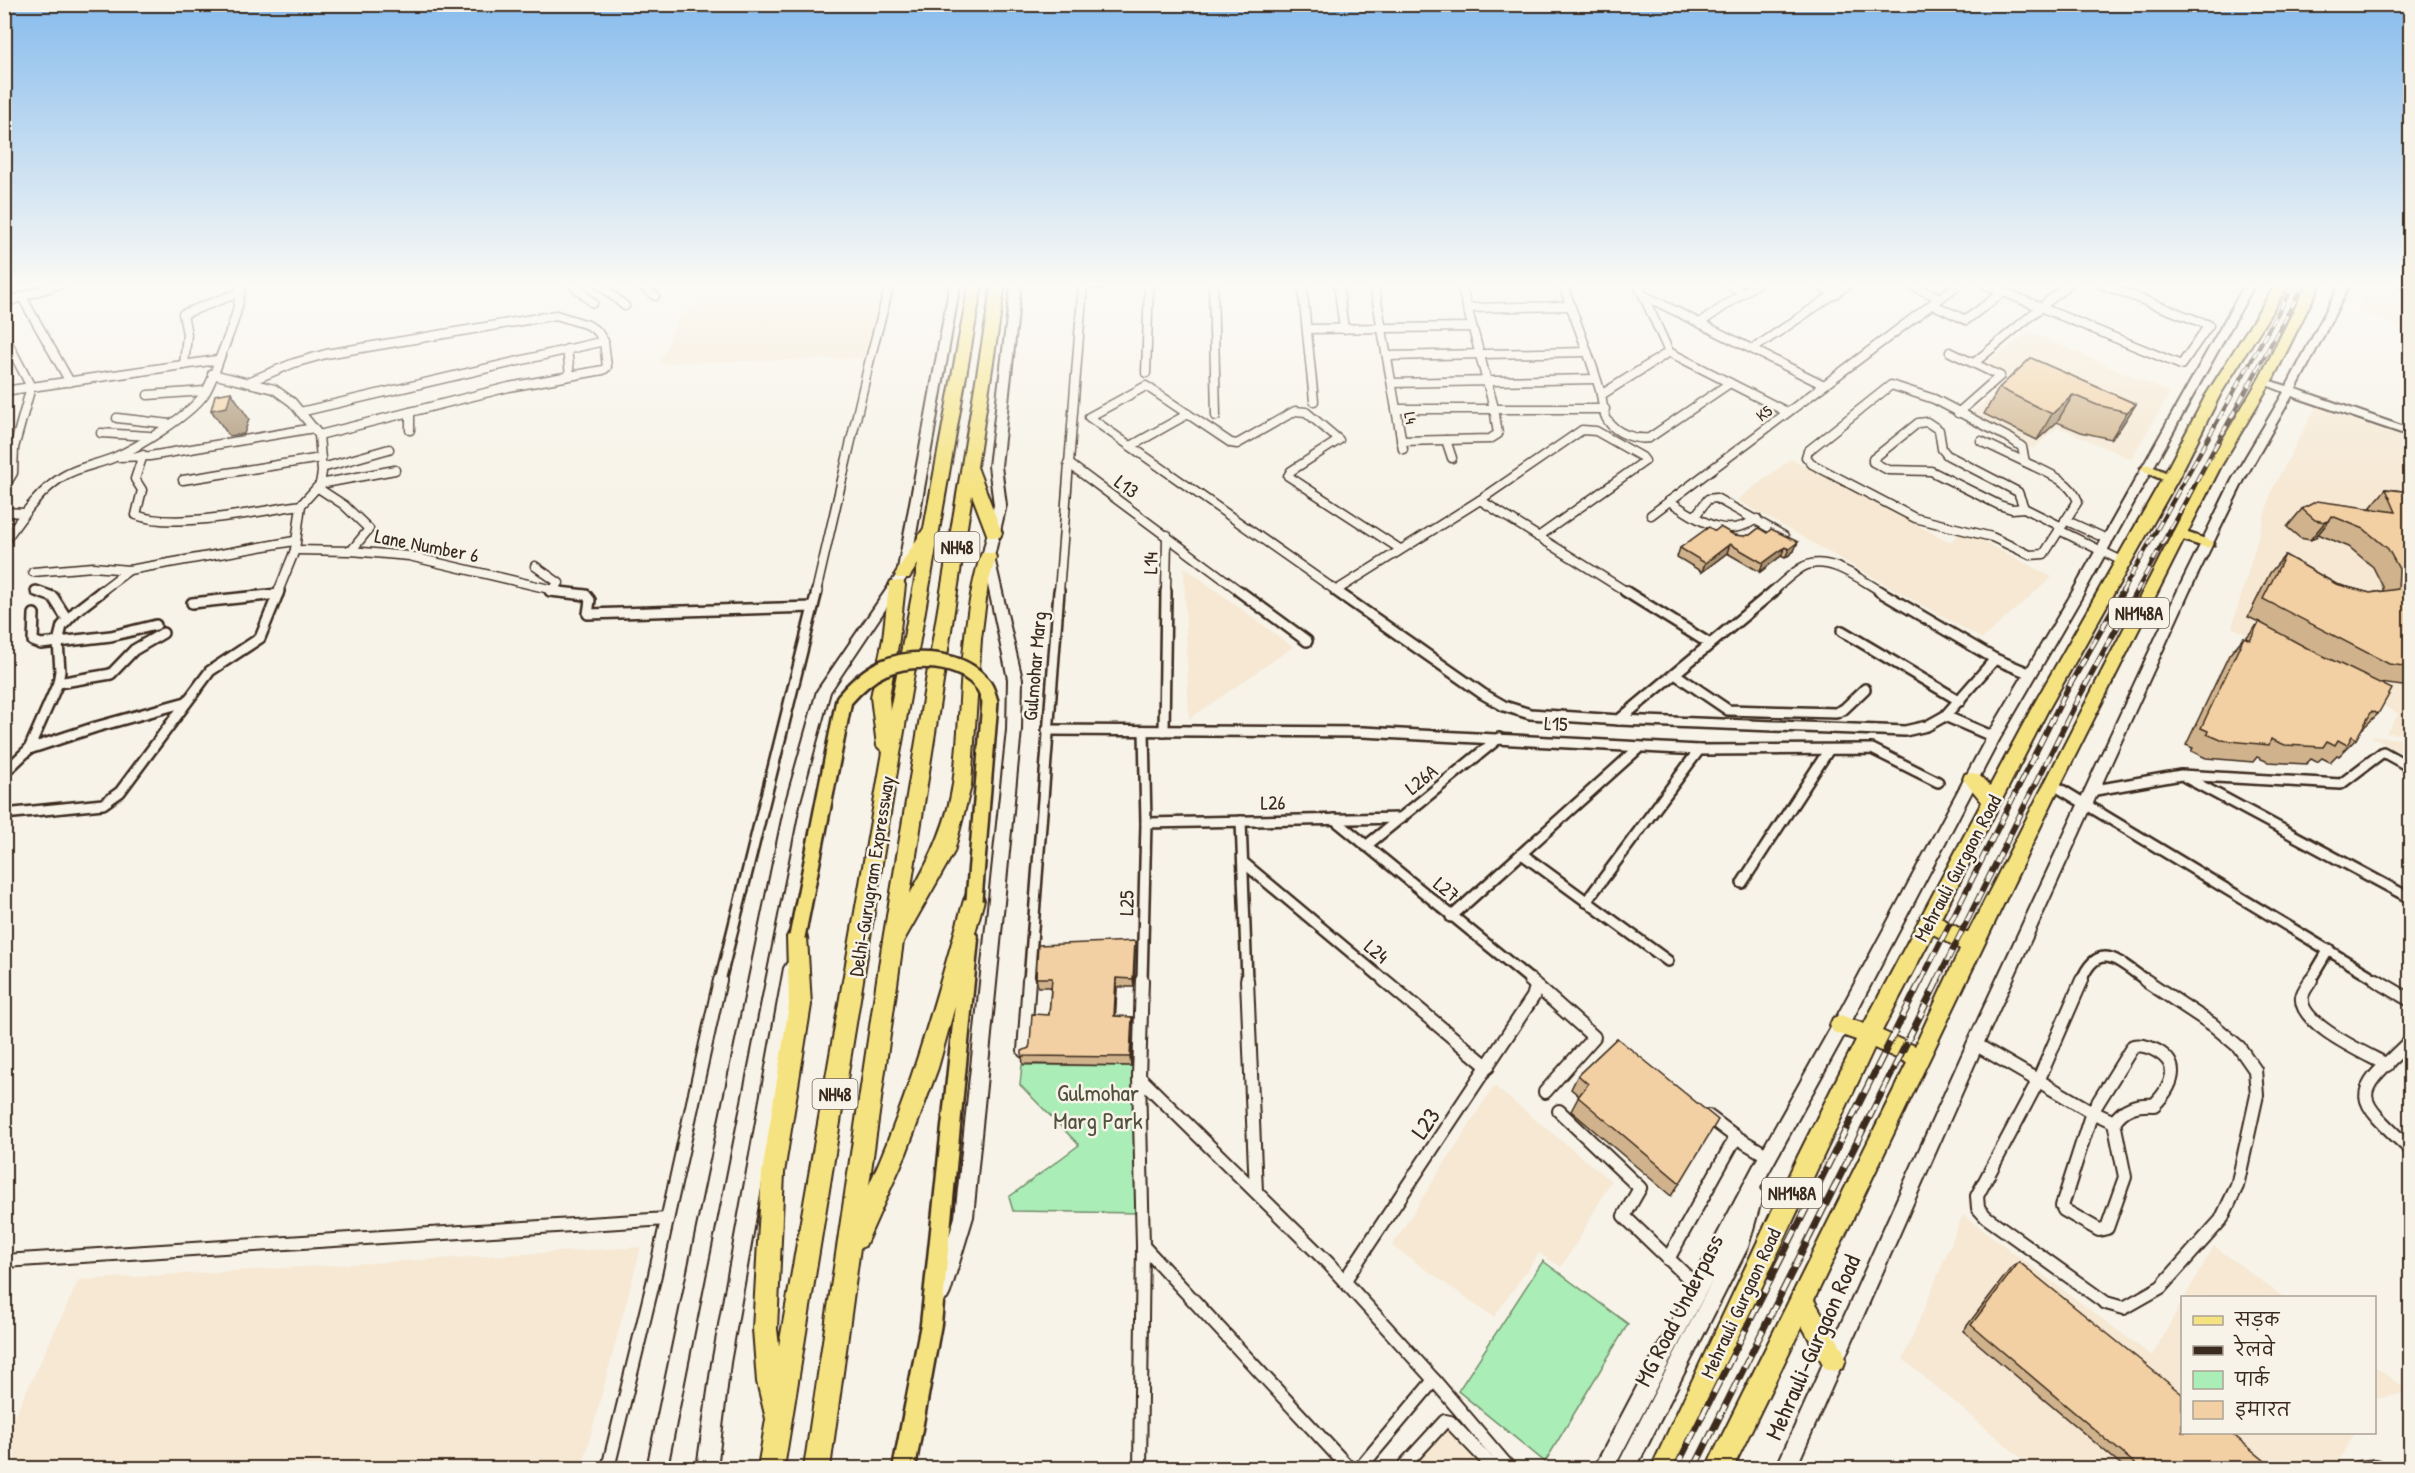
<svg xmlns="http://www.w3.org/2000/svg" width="2415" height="1473" viewBox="0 0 2415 1473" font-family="'Patrick Hand','Playpen Sans Deva',sans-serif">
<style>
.built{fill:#f6e8d3}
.green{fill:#abedb7;stroke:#738c6a;stroke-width:1.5}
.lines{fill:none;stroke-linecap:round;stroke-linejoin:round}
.street-far2-casing{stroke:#3b2a1e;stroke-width:11}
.street-far1-casing{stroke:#3b2a1e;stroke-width:14}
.street-casing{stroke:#3b2a1e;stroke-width:16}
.secondary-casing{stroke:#3b2a1e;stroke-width:4}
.primary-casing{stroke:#3b2a1e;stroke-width:5}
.highway-casing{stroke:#3b2a1e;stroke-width:4}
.street-far2{stroke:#f7f3e8;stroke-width:8}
.street-far1{stroke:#f7f3e8;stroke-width:9}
.street{stroke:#f7f3e8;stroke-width:12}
.secondary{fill:#f7f3e8;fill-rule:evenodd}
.primary{fill:#f5e382;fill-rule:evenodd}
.highway{fill:#f5e382;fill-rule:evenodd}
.rail-far2-casing{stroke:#3b2a1e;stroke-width:4.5}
.rail-far1-casing{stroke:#3b2a1e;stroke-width:6}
.rail-casing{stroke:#3b2a1e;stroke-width:7}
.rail-far2{stroke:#f7f3e8;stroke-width:3;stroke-dasharray:9;stroke-linecap:butt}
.rail-far1{stroke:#f7f3e8;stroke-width:4;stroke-dasharray:11;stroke-linecap:butt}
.rail{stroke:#f7f3e8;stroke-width:4.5;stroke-dasharray:14;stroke-linecap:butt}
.primary-bridge-casing{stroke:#3b2a1e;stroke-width:20;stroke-linecap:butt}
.primary-bridge{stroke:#f5e382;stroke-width:15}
.wall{fill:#d0b38c;stroke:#3b2a1e;stroke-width:1.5}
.shaded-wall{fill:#a99272;stroke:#3b2a1e;stroke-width:1.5}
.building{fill:#f2d0a3;stroke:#3b2a1e;stroke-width:1.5}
.labels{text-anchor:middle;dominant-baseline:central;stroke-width:5;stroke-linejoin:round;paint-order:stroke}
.far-street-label{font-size:16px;fill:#3b2a1e;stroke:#f7f3e8}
.shield{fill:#f7f3e8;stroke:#73665b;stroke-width:1.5}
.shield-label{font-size:18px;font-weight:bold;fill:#3b2a1e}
.street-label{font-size:20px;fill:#3b2a1e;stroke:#f7f3e8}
.near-park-label{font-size:24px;fill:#51513d;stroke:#f7f3e8}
.near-street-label{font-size:24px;fill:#3b2a1e;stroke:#f7f3e8}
</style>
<rect width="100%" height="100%" fill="#f7f3e8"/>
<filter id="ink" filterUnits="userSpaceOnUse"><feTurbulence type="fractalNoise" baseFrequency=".0167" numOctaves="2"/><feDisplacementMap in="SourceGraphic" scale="12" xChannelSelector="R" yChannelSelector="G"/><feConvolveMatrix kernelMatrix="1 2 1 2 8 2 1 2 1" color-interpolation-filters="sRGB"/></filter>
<g filter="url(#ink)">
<g class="built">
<path d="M706 284H884L866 358 660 363 677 320 692 308 698 293Z"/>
<path d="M2165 284H2222L2204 300Z"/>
<path d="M2372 285 2410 298V331L2357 312Z"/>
<path d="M2030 332 2170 393 2131 459 2058 427 2033 449 1967 417 2013 379 1984 364Z"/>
<path d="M2316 406 2410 439V734L2386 733 2399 714 2232 627 2272 490Z"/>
<path d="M1791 459 1950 542 1963 531 2052 577 1982 639 1737 500Z"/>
<path d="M1184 567 1293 647 1189 719Z"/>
<path d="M2370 736 2410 740V758L2386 745Z"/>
<path d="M1494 1086 1611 1181 1577 1242 1561 1267 1539 1253 1494 1317 1392 1246Z"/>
<path d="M1963 1215 2152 1356 2182 1302V1432L2355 1433 2334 1468H2033L1903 1359Z"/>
<path d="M2214 1246 2236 1262 2283 1297H2185Z"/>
<path d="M641 1247 582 1468H5V1437L79 1280Z"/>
<path d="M2375 1366 2409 1392 2375 1399Z"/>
<path d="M1449 1412 1501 1468H1396Z"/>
</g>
<g class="green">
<path d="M1022 1065 1137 1066 1139 1213 1013 1211 1009 1197 1079 1145 1020 1085Z"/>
<path d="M1543 1261 1628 1324 1545 1462 1458 1391Z"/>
</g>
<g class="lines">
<g class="street-far2-casing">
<g id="street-far2">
<path d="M572 284 593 303"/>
<path d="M599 284 625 306"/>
<path d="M640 284 655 296"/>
<path d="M1213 284 1216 416"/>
<path d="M1302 284 1314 401"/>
<path d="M1338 284 1344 329"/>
<path d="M1374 284 1403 449"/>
<path d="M1563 284C1575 321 1591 357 1601 394 1603 403 1602 413 1608 421 1616 433 1635 440 1649 438L1730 383"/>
<path d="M1638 284 1669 352"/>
<path d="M1727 284 1744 292"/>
<path d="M1815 284 1836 294"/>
<path d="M1908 284 1940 298"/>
<path d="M1984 284 2181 365 2209 325 2101 284"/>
<path d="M2401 284 2410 290"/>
<path d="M1083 285 1104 284"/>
<path d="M1643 295 1824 385"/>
<path d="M22 297 70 382"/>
<path d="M4 303 60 284"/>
<path d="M1932 304 1966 320 2003 292"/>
<path d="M1467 308 1570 306"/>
<path d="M1700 323 1756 284"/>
<path d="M1307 329 1472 327"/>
<path d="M4 335 31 387 14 448 13 473 4 488"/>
<path d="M567 349 570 375"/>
<path d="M1753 349 1849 284"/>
<path d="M1669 352 1787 412"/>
<path d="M1950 352 2000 376 1958 413"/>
<path d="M1387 356 1586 352"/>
<path d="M1974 363 2069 284"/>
<path d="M184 365 187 334 183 314 241 292"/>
<path d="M1146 373 1149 284"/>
<path d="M212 374 274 389 292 402 319 435 322 472 320 484 301 505 295 550 278 592"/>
<path d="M248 382 294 363 326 354 556 315 588 325 598 332 604 342 607 367 603 370 509 387 319 435"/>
<path d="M1392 383 1595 379"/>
<path d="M1891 385 1934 399 2011 439 2022 447 2025 462C2045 472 2069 479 2078 501L2044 554 2030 555 1992 537 1915 518 1812 464 1806 457 1808 451Z"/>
<path d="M4 391 217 360"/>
<path d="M148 395 205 391"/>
<path d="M1601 395 1669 352"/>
<path d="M1396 409H1605"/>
<path d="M300 412 604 341"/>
<path d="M410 412V430"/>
<path d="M117 418 170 424"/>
<path d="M1927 422 1939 430 1942 449 1947 455 2018 492 2024 508 2012 509 1999 505 1931 471 1888 470 1873 462V459L1918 423Z"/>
<path d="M101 433 149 436"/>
<path d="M1446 440 1452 458"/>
<path d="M1401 441 1490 439 1498 434 1494 408 1461 284"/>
<path d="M1981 441 2025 462"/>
<path d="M1131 446 1188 414"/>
<path d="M143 455 135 479 142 490 136 515C174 530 259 511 301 505"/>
<path d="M118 457 150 456 314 428"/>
<path d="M1068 463 1241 592"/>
<path d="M322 468 389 449"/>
<path d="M183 480 321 458"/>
<path d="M320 484 395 470"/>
<path d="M318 488 344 505 369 529 351 551"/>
<path d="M1480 500 1627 592"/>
<path d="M1669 501C1699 519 1723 541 1757 519"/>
<path d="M2024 508 2060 526"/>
<path d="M4 512 26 513"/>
<path d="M1651 515 1959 284"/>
<path d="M1695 516 1708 499 1716 498 1784 536"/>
<path d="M2065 520 2107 539"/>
<path d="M2059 530 2124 562"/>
<path d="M4 542C21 519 37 493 62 477 77 467 96 465 113 458 137 448 187 417 203 396 212 384 217 364 223 350 231 329 241 307 240 284"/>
<path d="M295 550 351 551 409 556 562 592"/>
<path d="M535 566 559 583 551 591"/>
<path d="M33 572 93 567 129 570 294 541"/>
<path d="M1337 590 1480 500 1582 430 1596 431 1642 457 1645 461 1538 537"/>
<path d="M36 591 39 592"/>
<path d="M100 592 129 570"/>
<path d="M816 592 869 363 890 284"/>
<path d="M1059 592 1083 284"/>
<path d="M1166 592 1167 535"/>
<path d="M1338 592 1089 417 1146 386 1231 443 1237 444 1295 411 1306 412 1339 440 1291 471 1288 476 1400 549"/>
<path d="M1772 592C1781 584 1790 575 1801 568 1826 552 1861 580 1882 592"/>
</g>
</g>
<g class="street-far1-casing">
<g id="street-far1">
<path d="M36 591 53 597 67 619"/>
<path d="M550 591 586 595 590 600 588 614 813 607"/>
<path d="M1239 591 1307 641"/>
<path d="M1336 591 1483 694 1504 706 1530 714 1619 720 1905 731 1927 726 1945 716 1995 659"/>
<path d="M1625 591 1710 644"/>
<path d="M1879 591 1995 659 2031 674"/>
<path d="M192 603 278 594"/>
<path d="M34 614 33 641 41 644 111 636 156 625"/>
<path d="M1842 631 1960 701"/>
<path d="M1675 674 1728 710 1836 713 1844 709 1865 689"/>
<path d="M58 683 111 674 134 650 163 633"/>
<path d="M1945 716 1994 737"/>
<path d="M1619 720 1774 591"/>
<path d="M1047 730 1363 732 1699 750 1872 749 1938 782"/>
<path d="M1164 731 1166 591"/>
<path d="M29 749 96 727 186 702"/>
<path d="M4 773 29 749 58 683 60 671 58 642 62 626 76 611 102 591"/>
<path d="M2185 777 2410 898"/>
<path d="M2052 784 2379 981"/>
<path d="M2090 791 2181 775 2341 784 2383 752 2410 767"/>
<path d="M4 814 103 804 120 792 210 671 260 638 279 591"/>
<path d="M1334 819 1532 981"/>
<path d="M1241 821 1247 981"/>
<path d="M1146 823 1402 818"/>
<path d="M1366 846 1499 738"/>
<path d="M1522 854 1668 961"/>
<path d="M1244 863 1385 981"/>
<path d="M1742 883 1828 751"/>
<path d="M1586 902 1699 750"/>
<path d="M1451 917 1640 747"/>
<path d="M720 981 817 591"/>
<path d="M1029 981 1059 591"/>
<path d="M1142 981 1146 823 1144 731"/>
<path d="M2081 981C2099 938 2119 962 2147 981"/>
<path d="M2310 981 2329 949"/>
</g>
</g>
<g class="street-casing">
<g id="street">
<path d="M1247 980 1256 1191"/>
<path d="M1384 980 1488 1067"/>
<path d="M1530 980 1594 1037 1545 1092"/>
<path d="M2082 980 2038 1081 1977 1196 1978 1208 1986 1217 2106 1303 2124 1308 2161 1287 2221 1220 2237 1186 2257 1095 2255 1070 2239 1047 2213 1025 2145 980"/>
<path d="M2311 980C2308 985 2303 991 2302 997 2298 1024 2367 1054 2387 1065"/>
<path d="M2376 980 2410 1000"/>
<path d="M2410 1041C2353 1096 2350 1093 2410 1149"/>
<path d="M1975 1044 2092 1112"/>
<path d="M1024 1051 1029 980"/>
<path d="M1139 1077 1328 1263 1434 1380 1360 1468"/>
<path d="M1559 1111 1640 1188 1624 1216 1699 1288"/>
<path d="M2092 1112 2114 1122"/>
<path d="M2092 1112 2062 1206 2064 1210 2099 1230 2107 1228 2125 1177 2114 1122"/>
<path d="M2092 1112 2133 1046C2147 1043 2172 1055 2172 1072 2172 1084 2162 1097 2154 1105 2137 1104 2124 1107 2114 1122"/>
<path d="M1708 1116 1736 1137 1768 1156"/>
<path d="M1143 1246 1349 1468"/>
<path d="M1668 1259 1736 1137"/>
<path d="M4 1261 667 1219"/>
<path d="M1345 1280 1533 997 1536 987"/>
<path d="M1434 1380 1509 1468"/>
<path d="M608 1468 654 1279 720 980"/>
<path d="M1140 1468 1143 1246 1139 1077 1142 980"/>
<path d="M1402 1468 1445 1421 1450 1422 1494 1468"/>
<path d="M2358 1468 2376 1466 2382 1468"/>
</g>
</g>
<g class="secondary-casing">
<g id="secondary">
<path d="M950 284H960L909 574 830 692 799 805 667 1468H647L785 805 817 691 897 574Z"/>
<path d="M1011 284H1021L1001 466 1006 505 994 557 1022 679 1021 730 973 1217 950 1293 947 1299 941 1302 935 1299 932 1293 955 1217 1007 730 1008 679 982 557 994 505 989 466Z"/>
<path d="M2245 284H2255L2081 598 1999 740 1847 1030 1760 1188 1763 1194 1748 1247 1636 1468H1616L1714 1277 1614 1468H1594L1755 1163 1835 1020 1989 733 2069 598Z"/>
<path d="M2340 284H2350L2296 389 2410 429V436L2292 396 2244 480 2190 590 1983 1045 1796 1468H1776L1969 1039 2178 590 2232 480 2284 392 2259 382 2264 379 2287 386Z"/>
<path d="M792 961 797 963 800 968 730 1363 717 1468H697L712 1363 784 968 787 963Z"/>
</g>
</g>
<g class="primary-casing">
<g id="primary">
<path d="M2147 464 2174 476 2176 479 2170 483 2143 471 2141 468Z"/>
<path d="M2179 530 2212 541 2214 544 2207 548 2174 537 2172 534 2174 531Z"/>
<path d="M970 932 976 934 978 939 941 1324 915 1468H893L921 1324 962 939 964 934Z"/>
</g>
</g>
<g class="highway-casing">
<g id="highway">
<path d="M969 284H982L895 783 784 1468H758L766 1419 757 1382 753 1329 762 1173 789 1005 787 937 790 931 797 928 804 931 807 937 811 1005 784 1173 777 1329 779 1346 883 752 877 746 871 697 883 639 889 585 891 581H903L905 585 899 639 889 697 890 710 918 564 909 578H897L895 574 924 528Z"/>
<path d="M992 284H1005L977 467 1002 533 1000 537H988L972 495 910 894C930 860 947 824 953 784 963 709 958 631 980 557L982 553H994L996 557 988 584 981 639 971 786 954 852 903 942 869 1185C911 1093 936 997 964 900L967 894 974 892 981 894 984 900 938 1068 906 1154 865 1246 860 1248 830 1468H804L882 946Z"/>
<path d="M2276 284H2289L2220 395 2178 479 2048 710 1941 918 1968 933 2207 466 2260 377 2307 284H2320L2274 377 2221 466 2061 784 1814 1300 1843 1350 1846 1359 1843 1368 1834 1371 1825 1368 1802 1326 1733 1468H1706L1907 1063 1874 1048 1677 1468H1651L1795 1162 1856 1040 1833 1032 1830 1025 1833 1018 1841 1015 1864 1024 1982 802 1963 779 1965 774C1977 770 1982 778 1990 786L2034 704 2162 479 2206 395ZM1933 934 1960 949 1915 1046 1882 1031Z"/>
</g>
</g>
<use href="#street-far2" class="street-far2"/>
<use href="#street-far1" class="street-far1"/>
<use href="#street" class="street"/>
<use href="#secondary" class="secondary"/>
<use href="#primary" class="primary"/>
<use href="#highway" class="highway"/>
<g class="rail-far2-casing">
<g id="rail-far2">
<path d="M2122 592 2294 284"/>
<path d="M2136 592 2304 284"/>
</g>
</g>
<g class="rail-far1-casing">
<g id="rail-far1">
<path d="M1921 981 2067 690 2123 591"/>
<path d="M1937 981 2080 695 2137 591"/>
</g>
</g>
<g class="rail-casing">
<g id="rail">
<path d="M1676 1468 1921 980"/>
<path d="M1694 1468 1938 980"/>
</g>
</g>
<use href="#rail-far2" class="rail-far2"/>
<use href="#rail-far1" class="rail-far1"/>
<use href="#rail" class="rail"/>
<g class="primary-bridge-casing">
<path id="primary-bridge" d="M797 937 844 700C855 687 867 675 883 668 913 655 962 657 983 685 987 690 988 696 990 702L974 900"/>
</g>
<use href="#primary-bridge" class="primary-bridge"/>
</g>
<g class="wall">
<path d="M2031 358 2136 404 2119 430 2111 439 2081 432 2057 422 2037 440 1984 414 1999 388Z"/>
<path d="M2386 489 2410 492V687L2380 683 2378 714 2361 730 2356 739 2339 756 2337 755 2330 762 2322 758 2317 762 2311 759 2306 764 2268 762 2257 757 2253 762 2206 758 2191 751 2193 748 2186 745 2229 655 2244 637 2246 638 2259 622 2248 617 2270 573 2285 555 2336 584 2370 593 2383 591V587L2373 567 2349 547 2318 534 2315 538 2310 540 2300 538 2287 527 2302 509 2372 508 2371 507Z"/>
<path d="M1759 528 1794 551 1785 558 1781 556 1760 572 1727 553 1702 572 1677 557 1680 548 1715 531 1734 535 1743 536 1750 535Z"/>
<path d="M1135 950 1134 987H1117L1115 1016 1132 1017V1025L1131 1066 1023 1064 1022 1056 1029 1048 1049 1015 1051 987H1038L1036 978Z"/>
<path d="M1617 1038 1680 1183 1671 1196 1571 1111 1579 1096 1571 1089 1578 1075Z"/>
<path d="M2019 1262 2270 1468H2125L1963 1331 2011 1268Z"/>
</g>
<g class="shaded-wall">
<path d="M231 392 249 419 244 434 229 436 211 410Z"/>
<path d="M2073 395 2057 422 2037 440 2052 414Z"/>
<path d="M2136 404 2119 430 2111 439 2127 412Z"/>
<path d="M2329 521 2315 538 2310 540 2325 522Z"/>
<path d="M1798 542 1794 551 1785 558 1789 549Z"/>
<path d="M1730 544 1727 553 1702 572 1705 563Z"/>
<path d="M1785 547 1781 556 1760 572 1763 563Z"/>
<path d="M1135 941V950L1134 987 1133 979Z"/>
<path d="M1116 978 1117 987 1115 1025 1114 1016Z"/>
<path d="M1132 1017V1025L1131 1066 1130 1057Z"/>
</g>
<g class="building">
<path d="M2031 358 2136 404 2127 412 2097 405 2073 395 2052 414 1999 388Z"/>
<path d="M231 392 227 407 211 410 215 395Z"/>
<path d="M2386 489 2410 492V667L2389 664 2263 599 2285 555 2336 584 2370 593 2398 589 2399 569 2388 549 2364 529 2332 516 2329 521 2325 522 2315 520 2302 509 2317 501 2396 512Z"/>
<path d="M1709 527 1715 531 1720 527 1734 535 1743 536 1750 535 1759 528 1767 533 1771 529 1798 542 1789 549 1785 547 1763 563 1730 544 1705 563 1680 548Z"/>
<path d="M2259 622 2307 648 2392 689 2378 714 2372 711 2356 739 2352 736 2347 745 2338 740 2335 745 2327 741 2323 747 2285 745 2271 739 2269 745 2221 740 2207 734 2208 731 2201 728 2244 637 2250 640Z"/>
<path d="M1135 941 1133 979 1116 978 1114 1016 1132 1017 1130 1057 1022 1056V1051L1029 1048 1030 1044 1032 1014 1049 1015 1052 978H1036L1038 945Z"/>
<path d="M1617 1038 1718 1120 1680 1183 1578 1097 1588 1084 1578 1075Z"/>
<path d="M2019 1262 2182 1394V1432H2230L2271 1466 2270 1468H2140L1971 1325Z"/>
</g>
</g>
<linearGradient id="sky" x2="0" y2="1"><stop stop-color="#88bced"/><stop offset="0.58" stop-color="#fbfaf5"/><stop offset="1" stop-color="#fbfaf5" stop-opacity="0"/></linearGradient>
<rect width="2415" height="491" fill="url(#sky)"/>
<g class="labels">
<g class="far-street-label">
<text transform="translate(1764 413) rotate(-37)">K5</text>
<text transform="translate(1411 418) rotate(80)">L4</text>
</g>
<g class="shield">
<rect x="934.5" y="532" width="45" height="30" rx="4.5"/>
<rect x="2109" y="598" width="60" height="30" rx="4.5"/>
<rect x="812.5" y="1079" width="45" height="30" rx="4.5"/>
<rect x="1762" y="1178" width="60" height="30" rx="4.5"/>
</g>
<g class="shield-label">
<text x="957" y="547">NH48</text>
<text x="2139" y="613">NH148A</text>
<text x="835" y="1094">NH48</text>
<text x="1792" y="1193">NH148A</text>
</g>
<g class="street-label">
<text transform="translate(1127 486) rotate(36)">L13</text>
<text transform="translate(427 545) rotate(11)">Lane Number 6</text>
<text transform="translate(1150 563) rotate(-89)">L14</text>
<text transform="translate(1034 666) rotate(-85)">Gulmohar Marg</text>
<text transform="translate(1556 723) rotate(3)">L15</text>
<text transform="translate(1421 779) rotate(-39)">L26A</text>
<text transform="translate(1273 802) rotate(-1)">L26</text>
<text transform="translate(1957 868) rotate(-62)">Mehrauli Gurgaon Road</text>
<text transform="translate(871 876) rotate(-81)">Delhi-Gurugram Expressway</text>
<text transform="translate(1447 889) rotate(39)">L27</text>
<text transform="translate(1126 903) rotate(-89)">L25</text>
<text transform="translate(1377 951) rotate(40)">L24</text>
<text transform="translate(1740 1303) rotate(-65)">Mehrauli Gurgaon Road</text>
</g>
<g class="near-park-label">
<text x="1098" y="1092">Gulmohar<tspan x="1098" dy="28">Marg Park</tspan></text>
</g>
<g class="near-street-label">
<text transform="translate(1425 1123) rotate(-56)">L23</text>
<text transform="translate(1678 1310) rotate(-63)">MG Road Underpass</text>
<text transform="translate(1812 1347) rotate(-66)">Mehrauli-Gurgaon Road</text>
</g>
</g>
<rect width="2415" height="1473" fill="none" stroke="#f7f3e8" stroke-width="24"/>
<rect x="12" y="12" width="2391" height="1449" fill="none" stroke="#3b2a1e" stroke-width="2" filter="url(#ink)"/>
<rect x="2181" y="1296" width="195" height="138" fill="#f7f3e8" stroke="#aca397" stroke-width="1.5"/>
<rect x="2193" y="1316" width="30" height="9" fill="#f5e382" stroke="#aca397" stroke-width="1.5"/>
<text x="2235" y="1326" font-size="18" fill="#3b2a1e">सड़क</text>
<rect x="2193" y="1346" width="30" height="9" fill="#3b2a1e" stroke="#aca397" stroke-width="1.5"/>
<text x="2235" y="1356" font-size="18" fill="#3b2a1e">रेलवे</text>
<rect x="2193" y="1371" width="30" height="18" fill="#abedb7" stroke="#aca397" stroke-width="1.5"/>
<text x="2235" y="1386" font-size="18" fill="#3b2a1e">पार्क</text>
<rect x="2193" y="1401" width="30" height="18" fill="#f2d0a3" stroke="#aca397" stroke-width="1.5"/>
<text x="2235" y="1416" font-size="18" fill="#3b2a1e">इमारत</text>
</svg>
